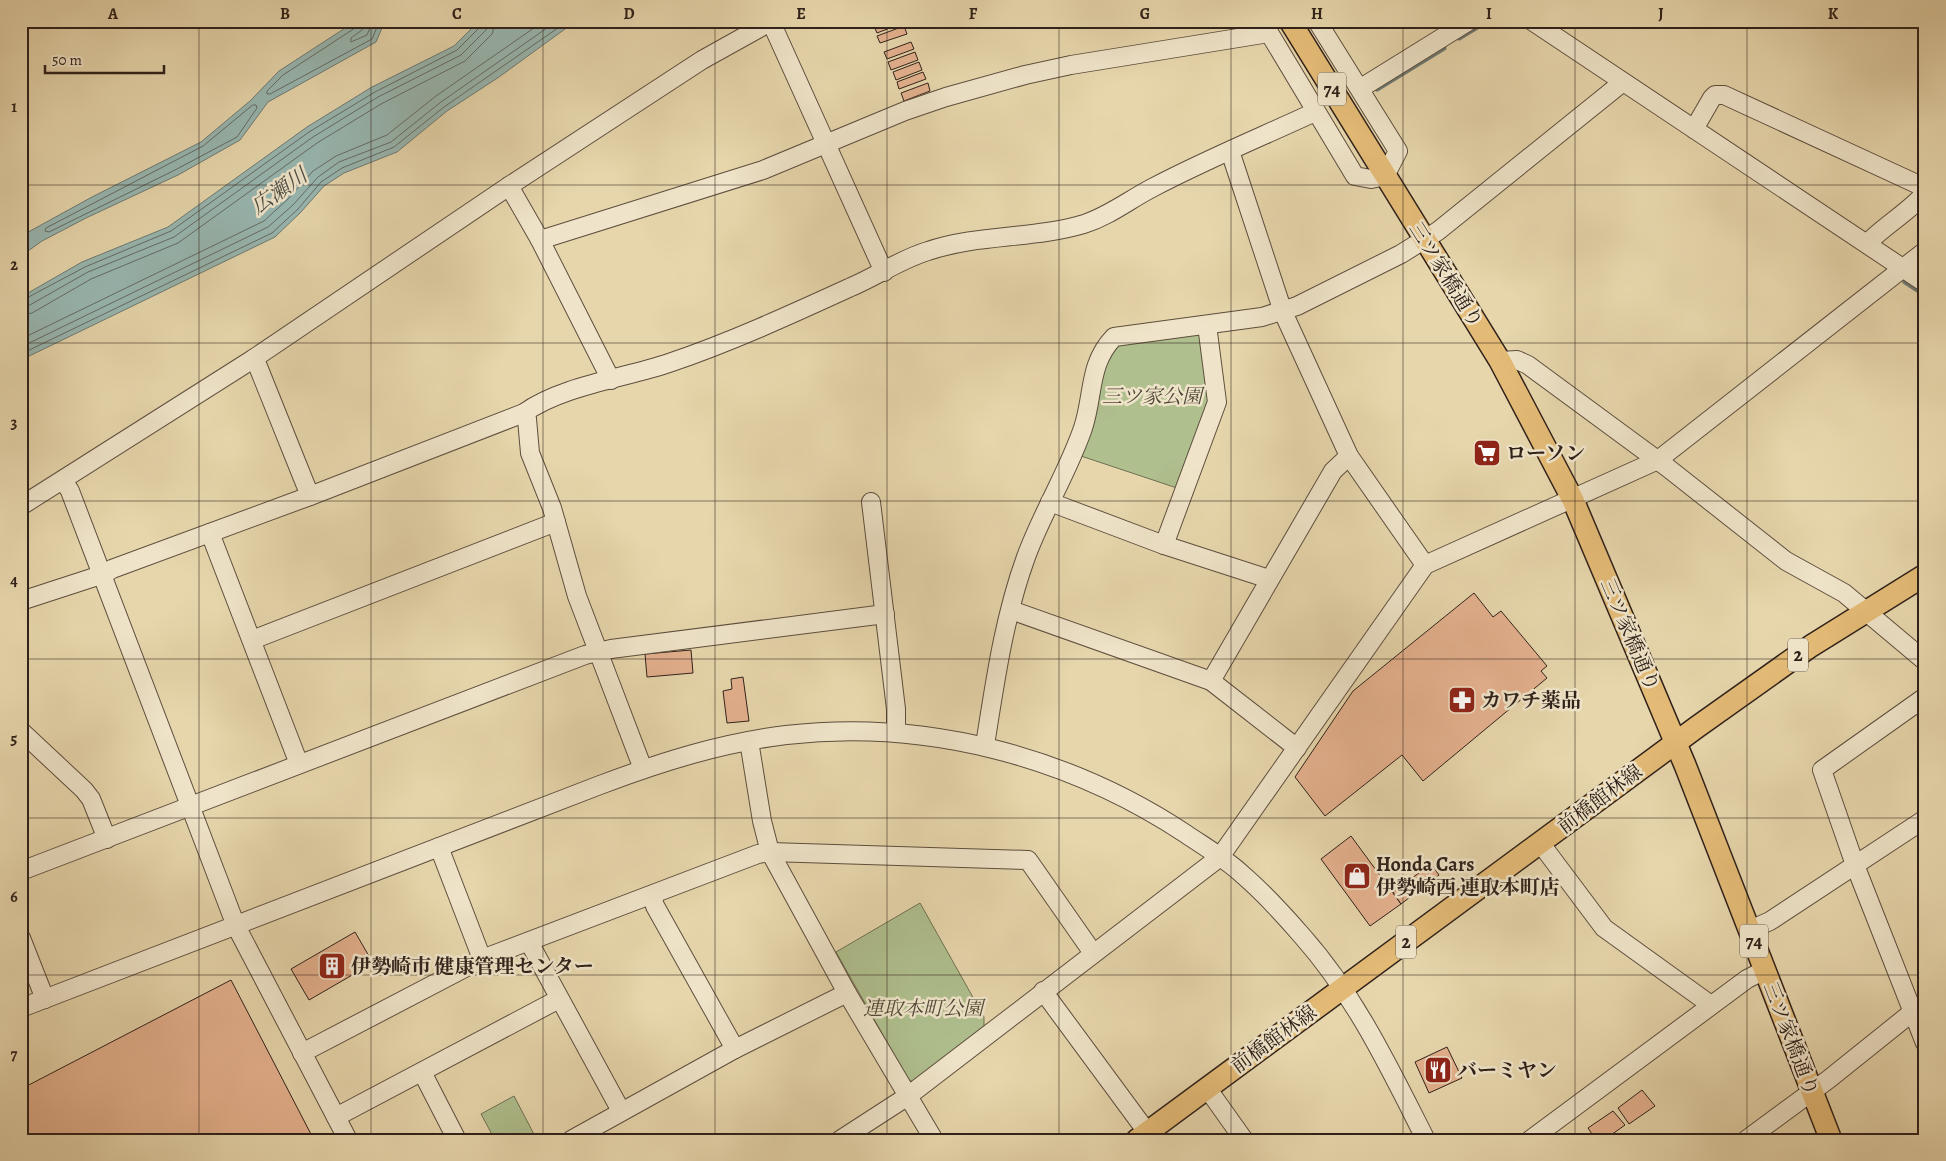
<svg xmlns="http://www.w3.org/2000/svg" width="1946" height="1161" viewBox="0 0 1946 1161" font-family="Alegreya,'Noto Serif JP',serif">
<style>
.green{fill:#afbf8e;stroke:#6f7054}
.water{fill:#98b7b1;stroke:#6e7b75}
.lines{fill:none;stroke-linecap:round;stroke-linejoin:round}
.shore{stroke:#646c66;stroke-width:1}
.stream{stroke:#6e7b75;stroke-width:5}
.building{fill:#e4b18e;stroke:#2f211a}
.minor-casing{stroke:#5d4e3e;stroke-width:20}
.major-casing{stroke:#2f211a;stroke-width:24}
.minor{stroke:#efe4c9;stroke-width:18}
.major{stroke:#e4bb76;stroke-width:21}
.grid{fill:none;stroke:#2f211a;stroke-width:1;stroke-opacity:0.55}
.labels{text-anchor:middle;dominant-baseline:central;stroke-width:5;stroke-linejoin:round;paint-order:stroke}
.shield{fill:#efe4c9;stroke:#695c4e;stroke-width:1}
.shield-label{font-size:19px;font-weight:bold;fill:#2f211a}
.street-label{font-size:20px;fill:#2f211a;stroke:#efe4c9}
.park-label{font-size:20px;font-style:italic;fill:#4f4837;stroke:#efe4c9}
.poi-label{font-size:20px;font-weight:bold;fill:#2f211a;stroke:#efe4c9;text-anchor:start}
.water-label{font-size:21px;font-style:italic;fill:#4e4e47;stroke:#efe4c9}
.neatline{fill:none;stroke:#2f211a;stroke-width:2}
.grid-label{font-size:16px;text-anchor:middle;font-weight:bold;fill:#2f211a}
</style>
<rect width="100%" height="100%" fill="#e7d6ac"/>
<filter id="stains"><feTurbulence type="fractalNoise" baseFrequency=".004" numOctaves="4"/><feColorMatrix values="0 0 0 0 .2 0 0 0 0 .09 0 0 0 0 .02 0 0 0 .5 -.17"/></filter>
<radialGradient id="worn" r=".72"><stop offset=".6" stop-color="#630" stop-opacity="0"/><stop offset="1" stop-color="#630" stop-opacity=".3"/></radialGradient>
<g class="green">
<path d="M1195 332 1202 338 1209 399 1177 488 1078 455 1110 350 1118 344Z"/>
<path d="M920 903 984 1017V1028L914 1081H909L836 952Z"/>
<path d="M514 1096 537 1140H495L481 1114Z"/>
</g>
<g class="water">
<path d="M356 21H393L382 28 376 42 268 102 240 140 178 175 86 218 42 241 21 256V236L92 197 201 142 250 101 279 71Z"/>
<path d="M479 21H576L499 77 447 111 397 152 344 173 324 186 301 212 275 237 21 360V297L82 262 168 227 307 127 372 87 454 46Z"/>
</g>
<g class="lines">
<g class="shore">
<path d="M358 21 355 28 283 75 267 91V94H270L372 39 378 25 383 21"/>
<path d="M364 21 362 30 351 38V42L367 35 373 21"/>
<path d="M253 105H256L257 108 237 137 175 170 49 232 45 231 46 228 203 146Z"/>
<path d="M21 301 85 267 171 231 309 132 375 92 457 50 480 27 482 21"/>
<path d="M21 307 28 306 88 272 174 237 313 137 378 97 461 55 486 30 488 21"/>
<path d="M21 315 32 313 91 279 178 243 317 143 381 104 465 61 492 34 496 21"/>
<path d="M21 339 264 221 288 199 313 171 336 156 387 135 436 96 544 21"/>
<path d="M21 347 268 227 293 205 318 177 339 162 391 142 441 102 557 21"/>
<path d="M21 354 272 233 298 209 321 182 342 168 394 147 444 107 568 21"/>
</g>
<g class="stream">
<path d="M1459 38 1487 21"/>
<path d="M1377 89 1444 48"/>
<path d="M1905 282 1925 295"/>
</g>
</g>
<g class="building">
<path d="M886 21H903V23L877 33 874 26Z"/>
<path d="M904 26 907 34 880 43 877 36Z"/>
<path d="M911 42 914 49 887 59 884 52Z"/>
<path d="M915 52 918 60 891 70 888 62Z"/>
<path d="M919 62 922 70 896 80 893 72Z"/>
<path d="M923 72 926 79 899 89 897 82Z"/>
<path d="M928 83 930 91 904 101 901 93Z"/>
<path d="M1474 593 1493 617 1501 611 1547 666 1541 671 1547 678 1423 781 1402 755 1325 816 1295 777 1353 691Z"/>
<path d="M691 650 693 673 647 677 645 654Z"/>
<path d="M743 677 749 721 727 723 723 691 732 689 731 679Z"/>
<path d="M1351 836 1401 904 1370 926 1321 859Z"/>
<path d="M1431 864 1439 875 1401 904 1393 892Z"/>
<path d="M355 932 373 963 309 1000 291 969Z"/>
<path d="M231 980 314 1140H21V1089Z"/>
<path d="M1447 1047 1462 1078 1429 1093 1415 1062Z"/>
<path d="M1642 1090 1655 1106 1629 1124 1618 1108Z"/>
<path d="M1613 1111 1625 1125 1604 1140H1596L1588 1128Z"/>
</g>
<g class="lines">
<g class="minor-casing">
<g id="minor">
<path d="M1262 21 1355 176 1371 179 1385 176 1398 151 1317 21"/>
<path d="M1532 21 1925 283"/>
<path d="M771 22 884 272"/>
<path d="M1361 88 1469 21"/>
<path d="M1694 129 1712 98 1715 95H1724L1919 185 1924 191C1922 203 1878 230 1867 244"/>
<path d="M1230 151 1283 312 1349 456 1425 565"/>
<path d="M509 186 540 240 611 380"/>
<path d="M540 240 763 170 905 111 946 97 1025 75 1071 65 1269 33"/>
<path d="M253 359 257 364 310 496"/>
<path d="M1500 361 1517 360 1528 365 1668 468 1786 561 1844 593 1925 661"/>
<path d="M524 413 527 419 530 453 552 508 577 596 643 769"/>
<path d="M63 480 70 491 236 926 348 1140"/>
<path d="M871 502 896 709V733"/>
<path d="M1050 502 1164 545 1269 579"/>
<path d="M21 506 253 359 509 186 702 60 772 21"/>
<path d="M210 533 299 764"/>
<path d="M1164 545 1217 402 1207 325"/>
<path d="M21 601 104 574 112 569 310 496 524 413C561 386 625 378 669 363 731 342 792 314 851 287 877 276 901 259 928 251 979 234 1034 239 1084 224 1109 216 1129 200 1152 188 1205 160 1261 137 1315 112"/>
<path d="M1011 610 1211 681 1297 748"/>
<path d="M252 640 556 522"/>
<path d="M1211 681 1333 471 1349 456"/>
<path d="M1925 697 1822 770 1855 865 1925 1043"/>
<path d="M21 731 84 790 91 799 107 839"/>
<path d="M749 741 762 821 770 852 847 993 934 1140"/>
<path d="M985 745C995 682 1004 617 1026 557 1042 513 1068 472 1083 428 1094 395 1088 364 1114 337L1262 317 1297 306 1401 254 1438 231 1623 82"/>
<path d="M1541 844 1604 928 1711 1005"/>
<path d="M439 847 482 959"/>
<path d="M21 871 585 655 611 649 885 614"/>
<path d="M652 895 655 906 735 1049"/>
<path d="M1750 930 1770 921 1925 819"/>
<path d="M21 938 45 999"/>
<path d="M529 942 621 1111"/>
<path d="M1043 991 1147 1132"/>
<path d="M21 1008 600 785C661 762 721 743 786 735 926 719 1068 756 1186 834 1205 847 1226 859 1243 875 1265 894 1284 915 1303 937 1356 997 1390 1069 1426 1140"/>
<path d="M302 1053 482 959 758 854 770 852 1028 860 1093 953"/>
<path d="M422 1072 457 1140"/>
<path d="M1207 1088 1244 1140"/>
<path d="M336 1117 559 999"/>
<path d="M571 1140 735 1049 847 993"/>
<path d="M840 1140 908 1096 1220 857 1425 565 1658 460 1925 251"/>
<path d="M1530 1140 1747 979 1765 970"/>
<path d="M1746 1140 1829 1079 1925 1002"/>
</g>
</g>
<g class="major-casing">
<g id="major">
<path d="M1290 21 1500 361 1573 500 1685 765 1831 1140"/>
<path d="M1137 1140 1697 727 1811 646 1925 575"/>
</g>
</g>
<use href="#minor" class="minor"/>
<use href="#major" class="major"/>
</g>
<path class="grid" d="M199 21V1140M371 21V1140M543 21V1140M715 21V1140M887 21V1140M1059 21V1140M1231 21V1140M1403 21V1140M1575 21V1140M1747 21V1140M21 185H1925M21 343H1925M21 501H1925M21 659H1925M21 818H1925M21 975H1925"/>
<defs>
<g id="supermarket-square" transform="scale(1.4375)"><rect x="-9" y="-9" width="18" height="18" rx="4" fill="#8f2418" stroke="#efe4c9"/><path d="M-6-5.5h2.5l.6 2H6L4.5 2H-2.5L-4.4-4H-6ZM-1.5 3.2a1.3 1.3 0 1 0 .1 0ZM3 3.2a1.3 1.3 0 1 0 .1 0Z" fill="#fff"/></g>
<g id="pharmacy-square" transform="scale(1.4375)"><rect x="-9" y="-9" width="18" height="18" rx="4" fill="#8f2418" stroke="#efe4c9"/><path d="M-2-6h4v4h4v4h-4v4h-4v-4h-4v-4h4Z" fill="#fff"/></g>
<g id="shop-square" transform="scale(1.4375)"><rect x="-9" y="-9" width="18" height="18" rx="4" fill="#8f2418" stroke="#efe4c9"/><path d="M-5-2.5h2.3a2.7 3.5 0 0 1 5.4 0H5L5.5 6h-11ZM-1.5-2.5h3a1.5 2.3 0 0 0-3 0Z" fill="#fff"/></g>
<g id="building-square" transform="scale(1.4375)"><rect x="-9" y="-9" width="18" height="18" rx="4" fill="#8f2418" stroke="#efe4c9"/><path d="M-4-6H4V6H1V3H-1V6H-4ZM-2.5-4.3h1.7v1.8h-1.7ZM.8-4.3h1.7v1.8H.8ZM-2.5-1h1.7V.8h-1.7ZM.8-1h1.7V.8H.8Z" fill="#fff"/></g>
<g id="restaurant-square" transform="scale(1.4375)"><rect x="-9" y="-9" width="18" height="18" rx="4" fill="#8f2418" stroke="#efe4c9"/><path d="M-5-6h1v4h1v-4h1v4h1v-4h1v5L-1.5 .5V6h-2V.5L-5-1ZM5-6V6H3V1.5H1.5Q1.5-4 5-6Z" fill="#fff"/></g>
</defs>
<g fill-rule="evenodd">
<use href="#supermarket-square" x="1487" y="453"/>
<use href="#pharmacy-square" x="1462" y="700"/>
<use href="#shop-square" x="1357" y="876"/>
<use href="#building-square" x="332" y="966"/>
<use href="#restaurant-square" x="1438" y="1070"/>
</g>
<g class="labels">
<g class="shield">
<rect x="1318" y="72.5" width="28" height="33" rx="4"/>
<rect x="1788" y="638.5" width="20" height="33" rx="4"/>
<rect x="1740" y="924.5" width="28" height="33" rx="4"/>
<rect x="1396" y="925.5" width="20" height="33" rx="4"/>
</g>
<g class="shield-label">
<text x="1332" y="89">74</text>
<text x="1798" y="655">2</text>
<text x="1754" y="941">74</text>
<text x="1406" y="942">2</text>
</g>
<g class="street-label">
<text transform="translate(1446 275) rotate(58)">三ツ家橋通り</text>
<text transform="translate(1630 635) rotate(67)">三ツ家橋通り</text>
<text transform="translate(1600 799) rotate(-37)">前橋館林線</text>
<text transform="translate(1274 1039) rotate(-36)">前橋館林線</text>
<text transform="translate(1791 1039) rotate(69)">三ツ家橋通り</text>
</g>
<g class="park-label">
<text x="1152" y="396">三ツ家公園</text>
<text x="923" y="1008">連取本町公園</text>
</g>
<g class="poi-label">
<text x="1506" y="453">ローソン</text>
<text x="1481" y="700">カワチ薬品</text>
<text x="1376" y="864">Honda Cars<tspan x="1376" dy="23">伊勢崎西 連取本町店</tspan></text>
<text x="351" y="966">伊勢崎市 健康管理センター</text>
<text x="1457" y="1070">バーミヤン</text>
</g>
<g class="water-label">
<text transform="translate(279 191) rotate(-35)">広瀬川</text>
</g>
</g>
<rect width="1946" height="1161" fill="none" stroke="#e7d6ac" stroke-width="55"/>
<path d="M45 65v8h119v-8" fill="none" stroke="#2f211a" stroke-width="2.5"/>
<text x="52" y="65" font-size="15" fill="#2f211a" stroke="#efe4c9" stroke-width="4" paint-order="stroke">50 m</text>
<rect x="28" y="28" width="1890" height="1106" class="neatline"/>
<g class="grid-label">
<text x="113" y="19">A</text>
<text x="285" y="19">B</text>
<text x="457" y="19">C</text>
<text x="629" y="19">D</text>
<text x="801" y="19">E</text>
<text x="973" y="19">F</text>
<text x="1145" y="19">G</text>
<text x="1317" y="19">H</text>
<text x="1489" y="19">I</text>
<text x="1661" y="19">J</text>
<text x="1833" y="19">K</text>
<text x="14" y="112">1</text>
<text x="14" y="270">2</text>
<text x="14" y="428">3</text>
<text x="14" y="586">4</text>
<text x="14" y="744">5</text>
<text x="14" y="902">6</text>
<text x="14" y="1060">7</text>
</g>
<rect width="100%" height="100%" filter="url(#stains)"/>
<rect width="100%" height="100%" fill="url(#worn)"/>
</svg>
